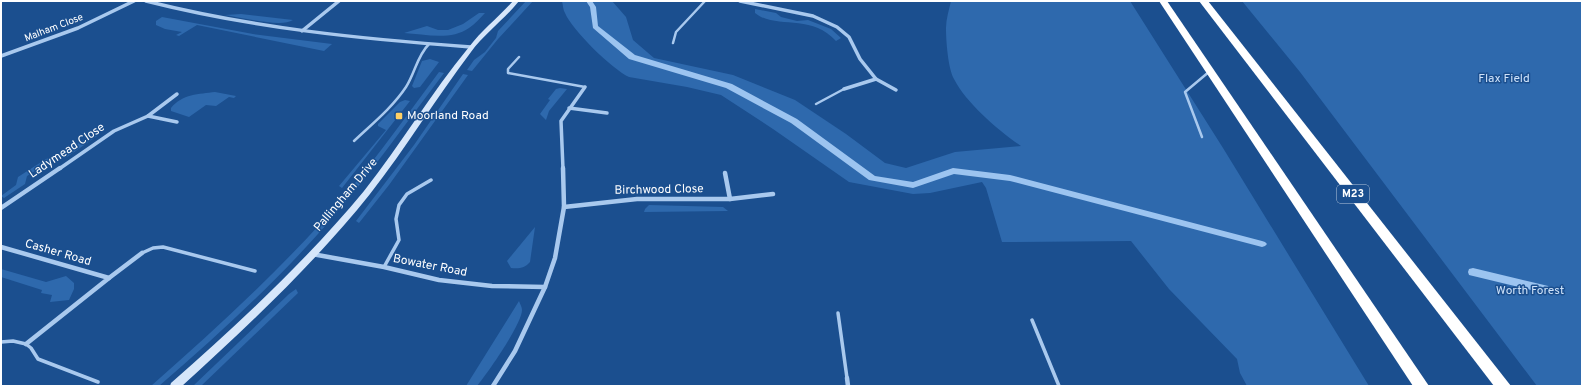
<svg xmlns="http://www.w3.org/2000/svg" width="1583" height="387" viewBox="0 0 1583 387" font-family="Overpass,sans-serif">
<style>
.green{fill:#2e69ad}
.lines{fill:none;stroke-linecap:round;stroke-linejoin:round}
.stream{fill:#9cc4f0;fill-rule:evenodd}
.lane-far1{stroke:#a9c9ee;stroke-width:2.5}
.lane{stroke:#a9c9ee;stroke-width:3.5}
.street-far1{stroke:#a9c9ee;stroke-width:3.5}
.street{stroke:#a9c9ee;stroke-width:4.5}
.secondary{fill:#d6e6fa;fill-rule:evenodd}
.highway{fill:#fff;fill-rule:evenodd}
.poi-dot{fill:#ffd166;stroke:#1b4f8f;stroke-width:1.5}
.labels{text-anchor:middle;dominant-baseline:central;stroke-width:3;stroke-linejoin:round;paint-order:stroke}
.far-street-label{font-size:10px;fill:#fff;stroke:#1b4f8f}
.shield{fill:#1b4f8f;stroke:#bbcadd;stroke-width:1}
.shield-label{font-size:11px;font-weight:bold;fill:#fff}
.park-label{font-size:12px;fill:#cfe3fa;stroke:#1b4f8f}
.poi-label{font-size:12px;fill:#fff;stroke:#1b4f8f;text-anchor:start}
.street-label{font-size:12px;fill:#fff;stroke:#1b4f8f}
</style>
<rect width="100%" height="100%" fill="#1b4f8f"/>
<g class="green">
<path d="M526 1H533L498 39 472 71 467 70 474 60 485 52 496 38 498 31Z"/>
<path d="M562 1H612L626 17 633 40 654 58 733 75 795 100 846 134 885 163 906 168 955 152 1021 146C999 131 966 103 954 79 948 68 946 41 946 28 946 19 949 10 951 1H1130L1223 148 1369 386H1247L1240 373 1237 359 1169 289 1131 241 1002 242 986 188 982 182 930 193 913 194 849 182 773 129 721 95 687 87 629 77C612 69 572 30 565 13 563 10 563 5 562 1Z"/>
<path d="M1242 1H1582V386H1537L1300 72Z"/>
<path d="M755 9 776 13 781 17 797 21 808 20 831 29 841 38 836 41C811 13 776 30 755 13Z"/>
<path d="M479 13H485C480 18 475 24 469 28 451 41 424 34 404 33L427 26 438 30H448L463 24Z"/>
<path d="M241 14 293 20C281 28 240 17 225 15Z"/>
<path d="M162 17 253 34 332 44 324 51 197 25 179 36 176 35 182 32 165 29 156 25V21Z"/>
<path d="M430 59 439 62 420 87 414 88 412 86 422 61Z"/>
<path d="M439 72 444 73C406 123 369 176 327 224 276 282 218 335 159 386H151C210 334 268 281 321 223 364 176 401 123 439 72Z"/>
<path d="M463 74 468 75 389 185 359 223 356 221 414 145Z"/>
<path d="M560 88 567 89 549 111 546 120 540 114 550 100 548 99 556 89Z"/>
<path d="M215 92 236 96 234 98 229 97 216 106 206 105 189 117 171 111V108C182 94 199 94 215 92Z"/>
<path d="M405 100 410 101 342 188 339 186 386 130 378 126V124L400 102Z"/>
<path d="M94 133 97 136 67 157 50 161 27 176 25 184 4 198 1 196 16 185 18 177 46 159 64 153Z"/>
<path d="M649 205 723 207 728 211 644 212 645 209Z"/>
<path d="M535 227 530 262C525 268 519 269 511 268L507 261Z"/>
<path d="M1 269 46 282 66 276 74 283V289L69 300 50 302 52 295 41 293 42 290 1 277Z"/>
<path d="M296 289 298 293 201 386H193L289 294Z"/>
<path d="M519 301C520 304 522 307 522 310 522 324 487 374 477 386H466Z"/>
</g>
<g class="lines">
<g class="stream">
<path d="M586 1H592L596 7 598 26 635 55 732 84 797 119 875 176 913 182 953 168 1010 175 1262 241 1265 242 1267 244 1265 246 1262 247 1010 181 954 174 913 188 869 180 791 123 726 88 629 59 593 28 590 7Z"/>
<path d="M1473 268 1544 285 1548 286 1549 289 1548 292 1544 293 1469 275 1468 272 1469 269Z"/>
</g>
<g class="lane-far1">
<path d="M673 43 676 32 705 1"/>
<path d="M519 57 508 69V73L585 87"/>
<path d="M816 104 844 89"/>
<path d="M1202 137 1185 92 1210 71"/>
<path d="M354 141C372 124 392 108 406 87 415 73 417 56 429 44"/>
</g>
<g class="lane">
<path d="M142 253 153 248 163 247 255 271"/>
<path d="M384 267 399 240 396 219 399 205 407 194 431 180"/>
<path d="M838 313 847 378"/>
<path d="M1032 320 1059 386"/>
<path d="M1 342 13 341 26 344 31 348 38 359 98 382"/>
</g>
<g class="street-far1">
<path d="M146 1C253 28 361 39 471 47"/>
<path d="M740 1 813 16 837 27 849 37 860 59 876 79"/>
<path d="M302 31 339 1"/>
<path d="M1 56 78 28 134 1"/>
<path d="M844 89 876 79 896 90"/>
<path d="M569 108 607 113"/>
<path d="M148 116 177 122"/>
<path d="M59 169 114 131 148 116 177 94"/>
<path d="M563 169 561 121 585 87"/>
</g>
<g class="street">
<path d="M725 173 730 199"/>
<path d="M564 207 637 199H730L773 194"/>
<path d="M1 208 60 168"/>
<path d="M1 247 109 278 26 344"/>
<path d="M312 254 384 267 439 280 492 286 545 287 555 258 564 207 563 168"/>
<path d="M109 278 142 253"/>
<path d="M847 378 848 386"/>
<path d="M493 386 515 351 545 287"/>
</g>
<path class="secondary" d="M513 1H519C505 19 485 33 471 52 436 98 406 148 370 194 314 264 248 326 182 386H170L171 383C239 323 306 261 364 191 401 144 431 93 469 47 482 30 499 17 513 1Z"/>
<g class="highway">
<path d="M1159 1H1167L1429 386H1413Z"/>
<path d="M1199 1H1208L1511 386H1494Z"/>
</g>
</g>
<rect class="poi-dot" x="395" y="112" width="8" height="8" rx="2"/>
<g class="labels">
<g class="far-street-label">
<text transform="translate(54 28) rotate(-21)">Malham Close</text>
</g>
<rect class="shield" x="1337" y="185" width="32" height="18" rx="3"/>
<g class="shield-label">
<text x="1353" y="194">M23</text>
</g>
<g class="park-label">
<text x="1504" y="79">Flax Field</text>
<text x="1530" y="291">Worth Forest</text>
</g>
<g class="poi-label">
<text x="407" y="116">Moorland Road</text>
</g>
<g class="street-label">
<text transform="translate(67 151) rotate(-34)">Ladymead Close</text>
<text transform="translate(659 190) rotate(-1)">Birchwood Close</text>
<text transform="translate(346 195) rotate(-50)">Pallingham Drive</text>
<text transform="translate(58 253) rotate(16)">Casher Road</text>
<text transform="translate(430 266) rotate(11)">Bowater Road</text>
</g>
</g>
<rect width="1583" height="387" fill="none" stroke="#ffffff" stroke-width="4"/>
</svg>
